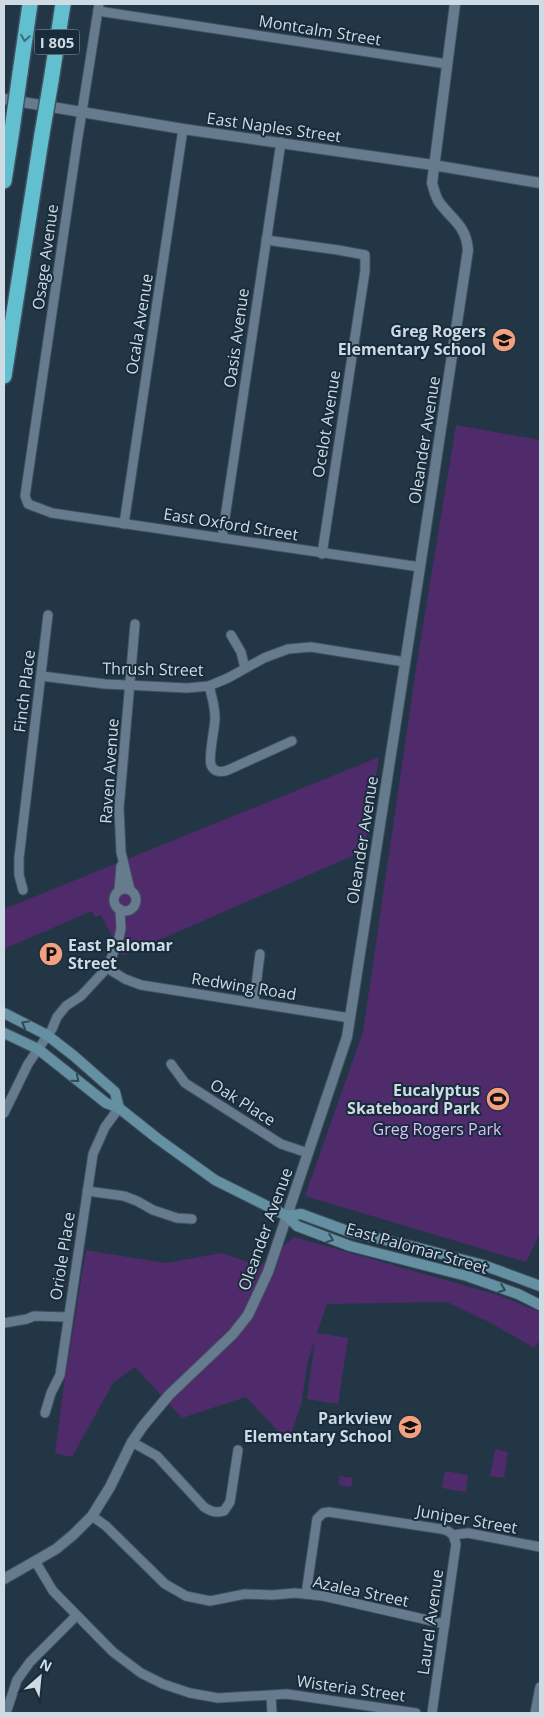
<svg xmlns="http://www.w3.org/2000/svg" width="544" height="1717" viewBox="0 0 544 1717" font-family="'Open Sans',sans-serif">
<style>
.green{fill:#4f2b6c}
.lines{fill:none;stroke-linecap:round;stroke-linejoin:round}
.minor-casing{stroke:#405260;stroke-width:11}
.tertiary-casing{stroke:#405260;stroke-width:12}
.secondary-casing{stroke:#405260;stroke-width:12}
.motorway-casing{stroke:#405260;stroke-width:18}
.minor{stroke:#667c8e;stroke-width:9}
.tertiary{stroke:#667c8e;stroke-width:10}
.secondary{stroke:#6490a2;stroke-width:10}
.motorway{stroke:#61bfd0;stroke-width:15}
.motorway-bridge-casing{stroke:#405260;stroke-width:18;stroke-linecap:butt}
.motorway-bridge{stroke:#61bfd0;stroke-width:15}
.oneway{stroke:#396e7e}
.oneway2{stroke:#2f4a5a}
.labels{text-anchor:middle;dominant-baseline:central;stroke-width:4;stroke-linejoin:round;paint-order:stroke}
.shield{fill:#182c3b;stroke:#97a6b1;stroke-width:1}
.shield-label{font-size:15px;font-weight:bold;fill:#cedae4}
.street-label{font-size:16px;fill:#cedae4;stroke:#182c3b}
.poi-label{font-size:16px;font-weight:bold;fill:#cedae4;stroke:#182c3b;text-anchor:end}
.park-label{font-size:16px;fill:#ddbdfd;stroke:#182c3b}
</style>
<rect width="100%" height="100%" fill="#223646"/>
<g class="green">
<path d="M456 425 540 440V1233L526 1262 305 1196 363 1032 417 662Z"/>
<path d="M379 757 364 851 122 956 101 915 95 917 92 911 4 949V909Z"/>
<path d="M294 1237 498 1295 540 1312V1340L534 1348 493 1324 447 1302 327 1304 317 1333 348 1338 338 1404 307 1399 315 1339 308 1361 301 1405 288 1442 246 1397 182 1418 135 1367 113 1383 72 1457 55 1453 64 1384 86 1250 165 1263 222 1253 260 1266Z"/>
<path d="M495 1449 508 1452 504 1478 490 1476Z"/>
<path d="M445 1471 468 1475 466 1492 442 1488Z"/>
<path d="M340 1476 353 1478 351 1487 338 1485Z"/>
</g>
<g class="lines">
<g class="minor-casing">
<g id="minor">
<path d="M99 4 77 143 25 496 28 504 52 513 420 567"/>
<path d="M98 11 447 64"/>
<path d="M266 240 338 250 365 255V271L322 554"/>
<path d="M124 524 183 129"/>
<path d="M222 538 281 142"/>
<path d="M231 635 241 652 245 668"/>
<path d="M41 676 105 684 187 688 209 686 228 678 264 658 288 649 311 647 405 662"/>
<path d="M209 686C212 697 215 706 215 718 215 728 208 757 211 765 214 772 221 773 228 770L292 741"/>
<circle cx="125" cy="900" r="11"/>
<path d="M23 890 19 875V858L48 615"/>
<path d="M119 890 121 866"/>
<path d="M130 890 121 852 119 808 135 624"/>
<path d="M107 968 125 979 141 985 350 1018"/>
<path d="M254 1002 260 954"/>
<path d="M171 1064 185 1083 281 1144 308 1153"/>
<path d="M4 1113 28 1064 52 1029 57 1017 66 1006 81 996 107 968 118 942 121 929 120 909"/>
<path d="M87 1191 124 1196 137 1201 153 1210 177 1218 192 1219"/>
<path d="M4 1323 27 1319 34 1316 67 1317"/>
<path d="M45 1413 51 1393 60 1375 93 1154 105 1127 119 1108"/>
<path d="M132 1442 157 1456 204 1507C212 1512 215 1513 224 1511L230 1502 238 1450"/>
<path d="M92 1516 106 1526 165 1584 186 1596 210 1601 245 1594 272 1595 295 1593 323 1596 445 1624"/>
<path d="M35 1561 53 1591 113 1652 141 1673 163 1684 190 1693 218 1698 287 1694 416 1713"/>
<path d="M306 1594 317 1519 323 1513 329 1512 441 1529 448 1531 453 1535 468 1533 540 1547"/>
<path d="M271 1696 272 1713"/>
<path d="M6 1713 17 1680 30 1662 76 1616"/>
<path d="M432 1713 456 1544 453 1535"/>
<path d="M535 1713 540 1687"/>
</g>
</g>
<g class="tertiary-casing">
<g id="tertiary">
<path d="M4 99 183 129 433 165 540 183"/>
<path d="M4 1579 56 1549 73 1535 92 1516 110 1487 132 1442 143 1426 169 1395 233 1334 248 1315 268 1272 347 1037 420 567 468 250C466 225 452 220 439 202 435 196 434 189 432 183L455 4"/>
</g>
</g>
<g class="secondary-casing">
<g id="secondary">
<path d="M4 1013 47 1035 74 1056 115 1092 119 1108"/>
<path d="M4 1033 38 1049 106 1103 119 1108 158 1139 215 1180 287 1216 297 1226 350 1246 467 1276 518 1294 540 1305"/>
<path d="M287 1216 301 1214 350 1232 415 1247 483 1265 540 1286"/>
</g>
</g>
<g class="motorway-casing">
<g id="motorway">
<path d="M20 73 30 4"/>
<path d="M51 81 63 4"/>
<path d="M4 181 12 130"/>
<path d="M4 376 42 134"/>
</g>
</g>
<use href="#minor" class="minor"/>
<use href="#tertiary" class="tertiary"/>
<use href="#secondary" class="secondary"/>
<use href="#motorway" class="motorway"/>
<g class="motorway-bridge-casing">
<g id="motorway-bridge">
<path d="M12 130 20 73"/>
<path d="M42 134 51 81"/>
</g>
</g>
<use href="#motorway-bridge" class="motorway-bridge"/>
</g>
<defs><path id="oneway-chevron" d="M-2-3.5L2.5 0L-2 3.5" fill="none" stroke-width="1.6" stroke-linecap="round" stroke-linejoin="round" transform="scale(1.25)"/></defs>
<use class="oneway" href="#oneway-chevron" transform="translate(25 38) rotate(99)"/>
<g class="oneway2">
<use href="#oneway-chevron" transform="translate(25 1024) rotate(-151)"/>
<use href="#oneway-chevron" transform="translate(76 1079) rotate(39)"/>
<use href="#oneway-chevron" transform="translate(330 1239) rotate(21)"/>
<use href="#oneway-chevron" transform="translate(502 1289) rotate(20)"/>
</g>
<defs>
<g id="school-disc" transform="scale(1.25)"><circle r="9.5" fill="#f2a07f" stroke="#182c3b"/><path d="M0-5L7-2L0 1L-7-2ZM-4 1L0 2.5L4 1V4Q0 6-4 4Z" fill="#111"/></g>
<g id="parking-disc" transform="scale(1.25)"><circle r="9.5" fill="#f2a07f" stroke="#182c3b"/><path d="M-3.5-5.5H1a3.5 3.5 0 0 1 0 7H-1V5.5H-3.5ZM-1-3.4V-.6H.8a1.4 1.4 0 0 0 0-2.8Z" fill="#111"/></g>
<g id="stadium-disc" transform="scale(1.25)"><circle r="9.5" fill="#f2a07f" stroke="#182c3b"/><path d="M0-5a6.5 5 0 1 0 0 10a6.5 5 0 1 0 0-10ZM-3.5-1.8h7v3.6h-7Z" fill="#111"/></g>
</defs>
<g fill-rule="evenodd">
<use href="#school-disc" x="504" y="340"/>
<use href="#parking-disc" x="51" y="954"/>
<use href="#stadium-disc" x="498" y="1099"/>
<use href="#school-disc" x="410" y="1427"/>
</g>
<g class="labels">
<rect class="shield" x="34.5" y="29.5" width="45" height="25" rx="4"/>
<g class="shield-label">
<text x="57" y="42">I 805</text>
</g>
<g class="street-label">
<text transform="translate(320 30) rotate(9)">Montcalm Street</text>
<text transform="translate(274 127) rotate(8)">East Naples Street</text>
<text transform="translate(45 257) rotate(-82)">Osage Avenue</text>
<text transform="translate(139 324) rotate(-81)">Ocala Avenue</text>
<text transform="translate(236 338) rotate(-82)">Oasis Avenue</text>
<text transform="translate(326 424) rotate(-81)">Ocelot Avenue</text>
<text transform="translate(424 440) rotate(-81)">Oleander Avenue</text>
<text transform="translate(231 524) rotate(9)">East Oxford Street</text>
<text transform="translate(153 669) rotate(1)">Thrush Street</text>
<text transform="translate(24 691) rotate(-83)">Finch Place</text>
<text transform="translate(109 771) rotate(-86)">Raven Avenue</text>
<text transform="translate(362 840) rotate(-81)">Oleander Avenue</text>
<text transform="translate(244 986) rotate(9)">Redwing Road</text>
<text transform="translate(243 1102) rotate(32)">Oak Place</text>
<text transform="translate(265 1229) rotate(-70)">Oleander Avenue</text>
<text transform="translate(417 1248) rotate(16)">East Palomar Street</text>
<text transform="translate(62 1256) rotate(-81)">Oriole Place</text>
<text transform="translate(467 1519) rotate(10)">Juniper Street</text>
<text transform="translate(361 1591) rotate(12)">Azalea Street</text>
<text transform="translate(430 1622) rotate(-82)">Laurel Avenue</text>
<text transform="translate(351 1688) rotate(8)">Wisteria Street</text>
</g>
<g class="poi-label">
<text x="486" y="331">Greg Rogers<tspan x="486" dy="18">Elementary School</tspan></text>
<text x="68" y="945" text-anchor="start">East Palomar<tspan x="68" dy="18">Street</tspan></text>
<text x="480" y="1090">Eucalyptus<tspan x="480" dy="18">Skateboard Park</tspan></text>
<text x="392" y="1418">Parkview<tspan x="392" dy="18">Elementary School</tspan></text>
</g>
<g class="park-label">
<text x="437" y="1129">Greg Rogers Park</text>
</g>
</g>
<rect width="544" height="1717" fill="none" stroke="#cedae4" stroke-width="10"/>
<g transform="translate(40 1677) rotate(27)" stroke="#182c3b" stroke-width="4" paint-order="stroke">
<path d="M0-4L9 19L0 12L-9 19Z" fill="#cedae4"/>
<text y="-8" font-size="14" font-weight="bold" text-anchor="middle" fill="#cedae4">N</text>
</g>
</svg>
